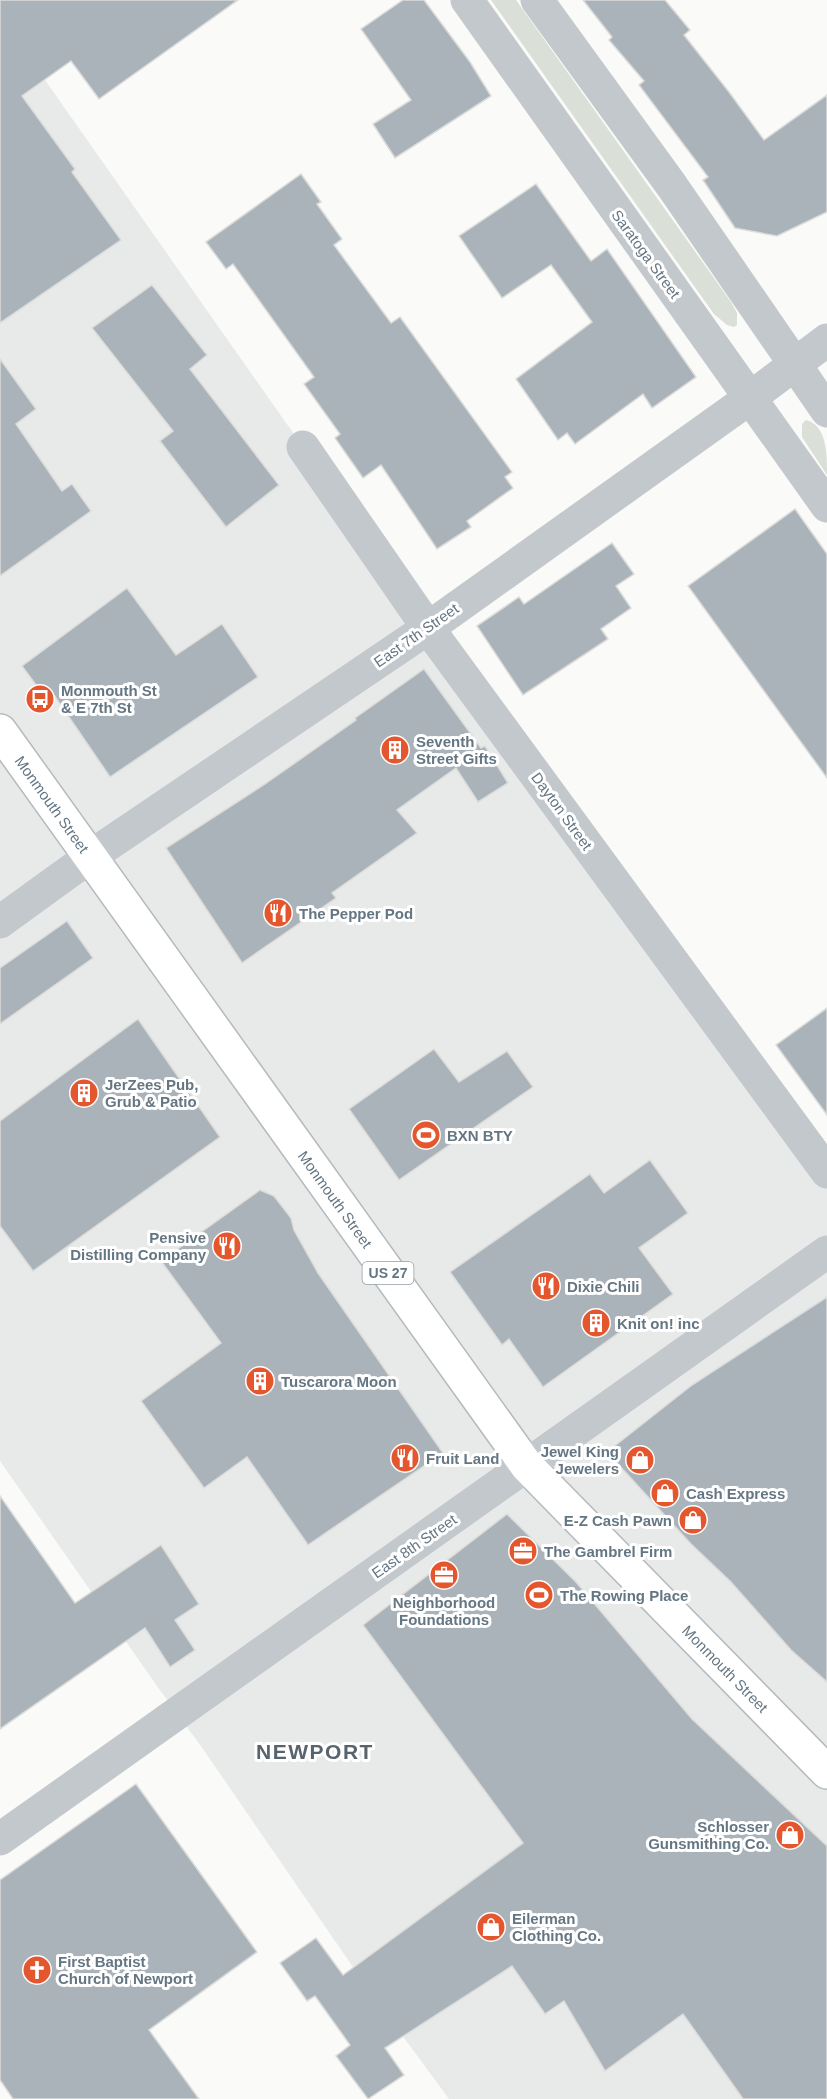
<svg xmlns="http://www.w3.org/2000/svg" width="827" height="2099" viewBox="0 0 827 2099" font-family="Arial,sans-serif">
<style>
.built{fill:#e8e9e9}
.green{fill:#dadfd7}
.building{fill:#aab3b9;stroke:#dcdcda;stroke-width:1.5}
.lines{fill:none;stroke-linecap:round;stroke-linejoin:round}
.major-casing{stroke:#b5babe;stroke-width:36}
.minor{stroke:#c3c8cc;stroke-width:33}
.major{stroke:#fff;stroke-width:33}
.labels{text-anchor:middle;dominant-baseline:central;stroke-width:6;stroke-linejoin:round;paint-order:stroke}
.shield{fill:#fff;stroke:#939fa8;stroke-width:1.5}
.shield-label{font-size:14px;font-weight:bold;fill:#657683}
.street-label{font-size:15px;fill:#657683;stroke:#fff}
.poi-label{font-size:15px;font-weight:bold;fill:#657683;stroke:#fff;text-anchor:start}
.district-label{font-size:21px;font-weight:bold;letter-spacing:1.5px;fill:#57646e;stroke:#fff}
</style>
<rect width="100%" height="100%" fill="#fafaf8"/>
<path class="built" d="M0 16 303 447 827 1172V2099H449L366 1986 203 1749 157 1686 0 1461Z"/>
<g class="green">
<path d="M491 0H516L731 302 737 313V325L734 327 727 325 714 314Z"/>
<path d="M806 420C827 425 827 455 827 475L802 437V424Z"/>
</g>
<g class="building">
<path d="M0 0H238L99 99 71 61 22 96 75 169 72 172 121 240 0 323Z"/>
<path d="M403 0H424L470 62 491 96 395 158 373 124 411 100 361 29Z"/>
<path d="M583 0H665L690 30 684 35 729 92 764 140 827 95V212L777 236 735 228 703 180 708 177 639 85 644 81 609 40 612 37Z"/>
<path d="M301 174 321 202 317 204 342 239 334 245 391 323 400 317 512 472 505 477 513 488 467 521 471 527 437 549 381 465 363 478 335 438 340 434 304 384 314 377 233 264 226 269 206 242Z"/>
<path d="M536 184 591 261 607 249 696 377 652 408 643 394 575 444 567 433 558 440 516 379 592 322 551 265 502 298 459 236Z"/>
<path d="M152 285 207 355 190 369 279 485 226 527 160 441 173 431 92 328Z"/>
<path d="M0 359 36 409 16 424 62 491 72 484 91 511 0 576Z"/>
<path d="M795 509 827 554V778L688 586Z"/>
<path d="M612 543 634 574 616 586 631 608 601 629 608 639 523 695 477 626 519 597 524 604Z"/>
<path d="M127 588 176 655 222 624 258 677 110 777 54 695 47 700 22 666Z"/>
<path d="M424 669 481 748 485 746 508 783 478 802 456 768 397 810 417 833 332 893 336 898 242 963 166 848 265 784 356 720 355 718Z"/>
<path d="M67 921 93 958 0 1024V968Z"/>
<path d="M827 1008V1115L776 1045Z"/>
<path d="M138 1019 220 1137 33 1271 0 1226V1121Z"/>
<path d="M434 1049 459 1082 507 1051 533 1087 399 1180 349 1109Z"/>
<path d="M650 1160 688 1213 639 1248 673 1294 543 1387 509 1339 502 1345 450 1272 590 1174 604 1193Z"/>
<path d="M260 1190 274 1196 291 1218 294 1230 318 1273 443 1453 308 1545 247 1457 204 1488 141 1401 221 1343 161 1261Z"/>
<path d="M827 1297V1682L791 1650 731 1582 691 1544 607 1452 692 1385Z"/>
<path d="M0 1496 75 1603 161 1545 199 1604 175 1620 195 1650 170 1667 145 1628 0 1729Z"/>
<path d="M507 1514 576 1582 692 1719 827 1846V2099H743L683 2014 605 2071 564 2001 545 2014 512 1966 385 2048 404 2075 368 2099 336 2056 350 2045 315 1996 307 2001 280 1963 316 1938 343 1975 523 1843 363 1625Z"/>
<path d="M136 1784 257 1952 149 2030 199 2099H13L0 2080V1880Z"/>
</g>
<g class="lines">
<g class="major-casing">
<g id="major">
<path id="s1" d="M0 731 527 1466 827 1772"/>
</g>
</g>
<g class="minor">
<path d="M467 0 827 506"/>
<path d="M537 0 672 186 827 411"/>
<path d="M303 447 428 628 827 1172"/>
<path d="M0 922 91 856 428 628 750 398 827 340"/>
<path d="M0 1839 827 1252"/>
</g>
<use href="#major" class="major"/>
</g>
<defs>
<g id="bus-disc" transform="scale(1.5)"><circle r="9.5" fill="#e4572e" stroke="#fff"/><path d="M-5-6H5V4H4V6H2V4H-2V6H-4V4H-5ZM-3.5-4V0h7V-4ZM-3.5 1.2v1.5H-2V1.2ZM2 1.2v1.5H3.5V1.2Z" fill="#fff"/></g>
<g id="building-disc" transform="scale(1.5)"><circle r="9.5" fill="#e4572e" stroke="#fff"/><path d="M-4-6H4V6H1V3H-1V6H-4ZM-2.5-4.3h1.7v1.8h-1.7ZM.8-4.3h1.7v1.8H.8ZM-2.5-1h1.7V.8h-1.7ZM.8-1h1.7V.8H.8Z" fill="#fff"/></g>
<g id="restaurant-disc" transform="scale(1.5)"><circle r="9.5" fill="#e4572e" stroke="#fff"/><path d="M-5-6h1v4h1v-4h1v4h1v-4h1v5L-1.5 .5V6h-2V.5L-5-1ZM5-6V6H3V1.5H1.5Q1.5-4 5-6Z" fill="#fff"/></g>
<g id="stadium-disc" transform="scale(1.5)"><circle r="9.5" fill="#e4572e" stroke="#fff"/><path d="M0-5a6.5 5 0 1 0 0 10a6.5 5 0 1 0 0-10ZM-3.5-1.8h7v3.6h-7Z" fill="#fff"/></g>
<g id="shop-disc" transform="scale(1.5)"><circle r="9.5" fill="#e4572e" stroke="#fff"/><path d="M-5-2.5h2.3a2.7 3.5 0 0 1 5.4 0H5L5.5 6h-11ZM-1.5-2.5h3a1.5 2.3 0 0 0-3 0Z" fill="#fff"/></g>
<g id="office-disc" transform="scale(1.5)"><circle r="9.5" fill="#e4572e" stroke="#fff"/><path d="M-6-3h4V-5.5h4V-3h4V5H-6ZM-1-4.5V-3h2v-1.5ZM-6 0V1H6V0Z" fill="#fff"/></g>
<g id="church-disc" transform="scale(1.5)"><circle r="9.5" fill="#e4572e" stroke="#fff"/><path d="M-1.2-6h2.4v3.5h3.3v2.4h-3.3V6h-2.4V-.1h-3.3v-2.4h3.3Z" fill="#fff"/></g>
</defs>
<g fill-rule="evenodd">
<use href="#bus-disc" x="40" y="699"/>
<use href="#building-disc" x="395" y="750"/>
<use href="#restaurant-disc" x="278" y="913"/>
<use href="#building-disc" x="84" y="1093"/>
<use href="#stadium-disc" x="426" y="1135"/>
<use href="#restaurant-disc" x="227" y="1246"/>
<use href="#restaurant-disc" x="546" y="1286"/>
<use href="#building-disc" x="596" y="1323"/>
<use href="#building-disc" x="260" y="1381"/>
<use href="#restaurant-disc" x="405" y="1458"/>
<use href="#shop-disc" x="640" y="1460"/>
<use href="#shop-disc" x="665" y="1493"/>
<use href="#shop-disc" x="693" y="1520"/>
<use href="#office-disc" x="523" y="1551"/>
<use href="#office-disc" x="444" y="1575"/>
<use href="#stadium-disc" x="539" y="1595"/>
<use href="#shop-disc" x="790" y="1835"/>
<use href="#shop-disc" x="491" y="1927"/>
<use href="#church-disc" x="37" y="1970"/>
</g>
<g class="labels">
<rect class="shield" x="362.5" y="1262" width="51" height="22" rx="4.5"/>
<g class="shield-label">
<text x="388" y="1273">US 27</text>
</g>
<g class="street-label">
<text transform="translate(646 254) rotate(54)">Saratoga Street</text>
<text transform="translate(416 635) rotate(-35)">East 7th Street</text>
<text stroke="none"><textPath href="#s1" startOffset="90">Monmouth Street</textPath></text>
<text transform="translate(562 811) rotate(54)">Dayton Street</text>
<text stroke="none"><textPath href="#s1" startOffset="576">Monmouth Street</textPath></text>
<text transform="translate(414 1546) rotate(-35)">East 8th Street</text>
<text stroke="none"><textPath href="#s1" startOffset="1188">Monmouth Street</textPath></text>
</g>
<g class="poi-label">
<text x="61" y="690">Monmouth St<tspan x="61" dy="17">&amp; E 7th St</tspan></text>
<text x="416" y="741">Seventh<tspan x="416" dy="17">Street Gifts</tspan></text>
<text x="299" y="913">The Pepper Pod</text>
<text x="105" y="1084">JerZees Pub,<tspan x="105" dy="17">Grub &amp; Patio</tspan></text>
<text x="447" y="1135">BXN BTY</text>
<text x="206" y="1237" text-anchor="end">Pensive<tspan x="206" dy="17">Distilling Company</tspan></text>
<text x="567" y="1286">Dixie Chili</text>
<text x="617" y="1323">Knit on! inc</text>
<text x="281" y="1381">Tuscarora Moon</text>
<text x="619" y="1451" text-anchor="end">Jewel King<tspan x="619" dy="17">Jewelers</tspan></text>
<text x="426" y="1458">Fruit Land</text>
<text x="686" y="1493">Cash Express</text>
<text x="672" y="1520" text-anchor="end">E-Z Cash Pawn</text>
<text x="544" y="1551">The Gambrel Firm</text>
<text x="560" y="1595">The Rowing Place</text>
<text x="444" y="1602" text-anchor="middle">Neighborhood<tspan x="444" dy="17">Foundations</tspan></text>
<text x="769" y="1826" text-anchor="end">Schlosser<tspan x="769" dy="17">Gunsmithing Co.</tspan></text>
<text x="512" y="1918">Eilerman<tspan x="512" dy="17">Clothing Co.</tspan></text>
<text x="58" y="1961">First Baptist<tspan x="58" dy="17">Church of Newport</tspan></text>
</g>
<g class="district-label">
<text x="315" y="1751">NEWPORT</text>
</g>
</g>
</svg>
